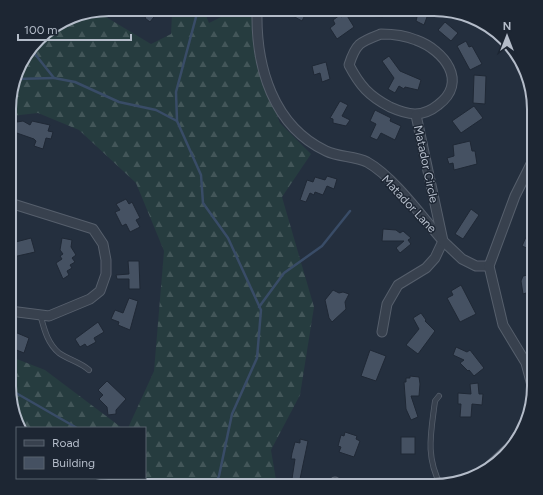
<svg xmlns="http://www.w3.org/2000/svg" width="543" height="495" viewBox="0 0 543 495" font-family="Figtree,sans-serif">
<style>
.forest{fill:url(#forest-firs)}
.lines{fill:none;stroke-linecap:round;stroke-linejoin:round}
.stream{stroke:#394c67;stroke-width:2.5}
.building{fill:#455162;stroke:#1f2835}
.lane-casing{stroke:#565f6c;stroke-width:6}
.street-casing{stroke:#565f6c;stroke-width:11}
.lane{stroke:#38414e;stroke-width:4.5}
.street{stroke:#38414e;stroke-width:9}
.labels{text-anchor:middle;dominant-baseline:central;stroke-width:3;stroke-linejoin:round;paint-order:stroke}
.street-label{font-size:12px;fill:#b4bcc9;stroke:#1d2633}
.rim{fill:none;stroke:#b4bcc9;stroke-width:2}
</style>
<defs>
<pattern id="forest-firs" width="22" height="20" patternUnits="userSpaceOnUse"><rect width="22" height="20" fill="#263c3f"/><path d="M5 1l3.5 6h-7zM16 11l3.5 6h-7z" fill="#435659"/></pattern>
</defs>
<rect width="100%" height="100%" fill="#242f3e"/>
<g class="forest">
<path d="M231 12H251L257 64 280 123 311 154 282 197 314 307 300 395 271 450 277 486H108L74 478H145V428H128L154 371 164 251 136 183 79 130 38 113 11 116V89L22 59 43 34 76 14H101L151 44 171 34 172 13H205L209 23Z"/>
<path d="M9 356 45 370 122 428H19L9 393Z"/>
</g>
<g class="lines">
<g class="stream">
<path d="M195 13 196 17 176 92 177 121 201 175 203 203 228 238 261 310 257 358 232 414 219 476 214 486"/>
<path d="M31 49 54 78 75 82 119 102 156 110 177 121"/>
<path d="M15 79 54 78"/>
<path d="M259 307 284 273 322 246 350 211"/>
<path d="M9 389 77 428"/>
<path d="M127 478 134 486"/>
</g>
</g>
<g class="building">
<path d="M430 9 424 25 416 21 417 17 399 10Z"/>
<path d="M366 10H382L383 17 366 16Z"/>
<path d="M284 11H307L302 21Z"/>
<path d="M148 13H157L150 22 145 18Z"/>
<path d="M346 14 354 27 337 39 330 28 335 24 333 20 340 15 341 17Z"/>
<path d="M445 22 458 33 451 41 438 30Z"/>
<path d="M466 41 469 47 472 46 482 64 470 70 457 46Z"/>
<path d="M389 56 400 71 421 80 418 90 405 87 404 89 399 86 395 93 388 89 394 78 382 61Z"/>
<path d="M326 62 330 79 322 82 320 73 314 75 312 66Z"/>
<path d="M474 75 486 76 485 104 473 103Z"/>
<path d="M340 101 348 105 342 116 350 120 346 126 333 123V119L330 118Z"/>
<path d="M474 106 483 118 461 133 452 121Z"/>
<path d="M375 110 391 118 390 121 401 126 395 140 381 133 377 140 370 137 376 124 370 121Z"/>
<path d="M17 120V122L23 121 30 125 32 121 50 125 48 131 53 132 51 139 46 138 43 149 34 146 36 141 34 139 11 131V121Z"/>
<path d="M470 141 472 151H475L477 164 454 170 453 163 449 164 447 158 454 156 453 145Z"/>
<path d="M327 176 337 179 334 189 327 186 323 195 315 192 314 195 310 193 306 202 300 200 307 180 313 182 315 177 325 180Z"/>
<path d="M126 199 129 204 132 202 140 218 136 220 140 227 130 232 126 224 122 226 115 212 120 210 116 204Z"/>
<path d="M471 209 479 215 463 239 455 234Z"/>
<path d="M383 229 396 230 400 233 403 231 411 238 408 240 411 244 400 253 396 248 404 241H382Z"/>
<path d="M526 237 534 240V251L522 246Z"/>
<path d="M31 238 35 252 13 257V254L10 255V248L13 247 12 243Z"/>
<path d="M62 238 72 240 71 247 76 255 72 258 75 262 70 265 72 268 67 271 69 275 63 279 56 263 62 259 60 256 63 254 60 250Z"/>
<path d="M128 261H139L140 289H129V279H117L116 275 129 274Z"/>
<path d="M533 274 534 302 528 303 526 293 523 294 521 281 523 276Z"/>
<path d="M461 285 476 314 460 322 447 298 453 295 451 291Z"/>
<path d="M333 290 339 293 343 292 349 294 345 302 346 309 332 322 329 318 325 300Z"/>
<path d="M129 298 138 301 130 330 118 325 119 322 111 319 115 310 123 313Z"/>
<path d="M421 313 426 320 425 321 435 331 418 354 406 345 419 329 413 318Z"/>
<path d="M98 322 104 332 94 338 96 342 87 347 85 344 80 347 75 339Z"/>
<path d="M10 330 29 338 24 353 9 347Z"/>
<path d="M456 347 467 352 470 350 484 368 474 376 469 370 468 371 460 363 464 360 453 355Z"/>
<path d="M370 350 386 356 376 381 361 376Z"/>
<path d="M410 376 419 377 420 384 419 396H411L418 417 411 420 406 409 404 382H406V378H410Z"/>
<path d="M107 381 126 399 116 410V414L108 415 107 407 99 399 103 395 98 390Z"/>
<path d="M478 383 479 394H483L482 405 472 404 471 417H460L461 404H458V393L471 394 470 384Z"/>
<path d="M345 432 357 436 356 439 360 441 354 457 339 452 341 447 338 446 341 435 344 436Z"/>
<rect x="401" y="437" width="14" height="17"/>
<path d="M300 439 308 441 300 479H305V486H287V479H292L295 459H291L292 453 295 442 300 443Z"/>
</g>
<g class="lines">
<g class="lane-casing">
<g id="lane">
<path d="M40 314C44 328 47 343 59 353 69 360 80 362 89 370"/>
<path d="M439 396 435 401C431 433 425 456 441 486"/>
</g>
</g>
<g class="street-casing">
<g id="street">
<path d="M257 12C256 67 273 126 326 151 338 157 355 156 367 162 394 177 423 218 443 241L435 258 426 268 398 285 387 304 382 332"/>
<path d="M381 34C394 34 404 35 416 40 444 50 469 82 438 105 422 118 408 115 390 107 369 96 360 86 349 65 356 43 360 42 381 34Z"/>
<path d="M416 115 443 241 462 259 476 266H489"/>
<path d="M10 311 49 316 90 299 100 291 106 274V260L103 244 93 229 10 203"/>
<path d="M533 389 526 363 503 325 489 266 515 196 534 158"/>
<path d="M483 472 512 445 526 423"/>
<path d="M335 482 337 486"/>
</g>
</g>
<use href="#lane" class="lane"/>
<use href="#street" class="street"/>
</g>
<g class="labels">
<g class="street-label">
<text transform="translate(426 164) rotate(78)">Matador Circle</text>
<text transform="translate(409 204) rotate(47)">Matador Lane</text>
</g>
</g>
<path d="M0 0H543V495H0ZM109 16H434A93 93 0 0 1 527 109V386A93 93 0 0 1 434 479H109A93 93 0 0 1 16 386V109A93 93 0 0 1 109 16Z" fill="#1d2633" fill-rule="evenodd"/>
<path class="rim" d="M109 16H434A93 93 0 0 1 527 109V386A93 93 0 0 1 434 479H109A93 93 0 0 1 16 386V109A93 93 0 0 1 109 16Z"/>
<rect x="16" y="427" width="130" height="52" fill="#1d2633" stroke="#59626f"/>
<rect x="24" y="440" width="20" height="6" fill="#38414e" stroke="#59626f"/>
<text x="52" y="447" font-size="12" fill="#b4bcc9">Road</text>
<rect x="24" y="457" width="20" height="12" fill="#455162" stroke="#59626f"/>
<text x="52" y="467" font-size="12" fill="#b4bcc9">Building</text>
<g transform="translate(507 36)" stroke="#1d2633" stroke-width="3" paint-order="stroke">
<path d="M0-3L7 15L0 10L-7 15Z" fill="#b4bcc9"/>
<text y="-6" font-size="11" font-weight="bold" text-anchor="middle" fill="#b4bcc9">N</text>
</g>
<path d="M18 34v6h113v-6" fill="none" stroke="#b4bcc9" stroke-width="2"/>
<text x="24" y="34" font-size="12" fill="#b4bcc9" stroke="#1d2633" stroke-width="3" paint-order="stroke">100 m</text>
</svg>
